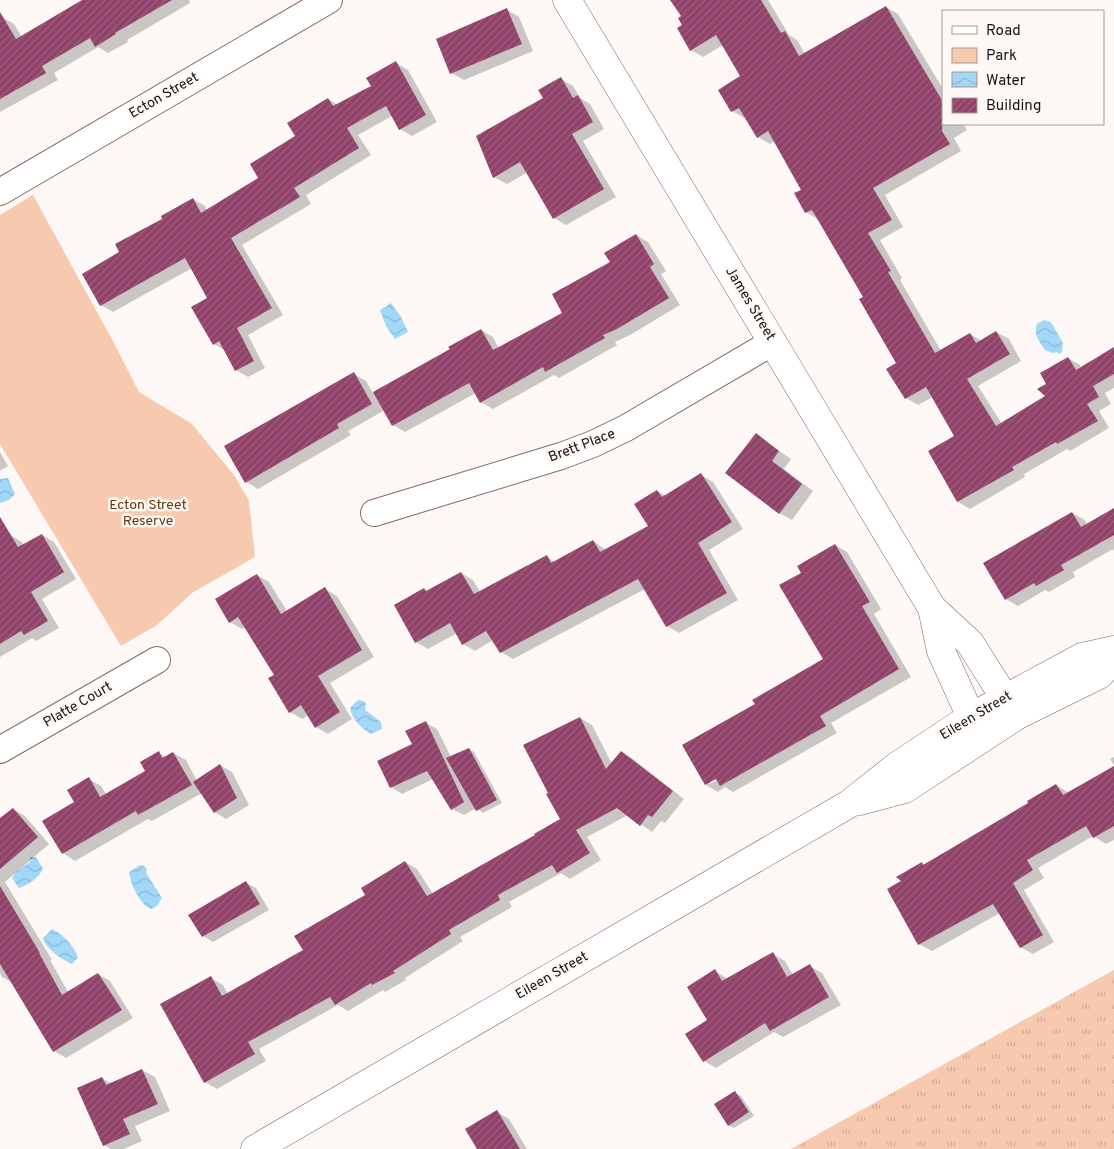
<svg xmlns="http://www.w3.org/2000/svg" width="1114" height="1149" viewBox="0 0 1114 1149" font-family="Overpass,sans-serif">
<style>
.grass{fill:url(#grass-tufts)}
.park{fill:#f7c9ae}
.water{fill:url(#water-waves)}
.shadow{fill:#0003;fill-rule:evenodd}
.building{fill:url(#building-hatch)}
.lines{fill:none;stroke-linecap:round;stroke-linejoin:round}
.street-casing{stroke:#806b5e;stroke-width:28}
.secondary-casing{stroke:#806b5e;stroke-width:29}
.street{stroke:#fff;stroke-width:26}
.secondary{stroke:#fff;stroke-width:28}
.labels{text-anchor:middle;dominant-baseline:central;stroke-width:5;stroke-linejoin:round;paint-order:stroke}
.street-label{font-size:14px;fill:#1a120d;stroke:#fdf8f5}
.park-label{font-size:14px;fill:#69350f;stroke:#fdf8f5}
</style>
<defs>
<pattern id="grass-tufts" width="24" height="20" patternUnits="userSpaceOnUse" patternTransform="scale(1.25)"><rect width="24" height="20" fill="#f7c9ae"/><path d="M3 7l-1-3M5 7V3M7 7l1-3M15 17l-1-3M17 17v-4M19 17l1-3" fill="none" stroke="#d3ac94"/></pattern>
<pattern id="water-waves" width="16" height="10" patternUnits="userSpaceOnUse" patternTransform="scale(1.25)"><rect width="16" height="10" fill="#a1d8f7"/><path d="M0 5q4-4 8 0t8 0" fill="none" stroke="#8ab8d3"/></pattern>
<pattern id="building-hatch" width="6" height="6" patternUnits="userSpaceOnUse" patternTransform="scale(1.25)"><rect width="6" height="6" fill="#92426a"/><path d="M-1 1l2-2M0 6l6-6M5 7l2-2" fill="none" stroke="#9c607d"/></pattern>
</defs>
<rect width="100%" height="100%" fill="#fdf8f5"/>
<path class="grass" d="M1114 970V1149H791Z"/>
<path class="park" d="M33 195 114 343 139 392 192 424 234 475 249 501 255 557 192 593 157 625 121 646 0 444V215Z"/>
<g class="water">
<path d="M391 303 401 317 408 332 395 339 386 326 380 310Z"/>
<path d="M1044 320 1051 322 1063 343 1062 352 1059 354 1057 352 1053 353 1045 350C1039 341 1033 334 1037 324Z"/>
<path d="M8 478 15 494 9 500 0 503V479Z"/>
<path d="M358 700 364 701 366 704 365 710 381 722 382 729 371 734C362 729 351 718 350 708Z"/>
<path d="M30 857H36L43 869C37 879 30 884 19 888L12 878 16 872 30 862Z"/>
<path d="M140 865 144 866 147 869 146 873 162 898 157 906 151 909C140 905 130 883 129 872Z"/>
<path d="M52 929C64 935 73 945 78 957L72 964C62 960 46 949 43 938Z"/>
</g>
<g class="shadow">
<path d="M85 0H189L190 3 127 40 128 42 108 53 98 47 54 73 58 80 0 112V18L2 17 14 24 22 37Z"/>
<path d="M673 0H768L789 35 797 40 805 54 886 7 898 14 943 89V124H963L967 130 954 138 961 151 885 195 903 227 880 240 902 278 900 280 941 351 970 334 982 341 996 332 1009 339 1021 361 978 386 1002 424 1047 396 1048 384 1068 358 1080 365 1081 368 1114 349V388L1105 393 1111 404 1099 411 1109 428 1070 451 1067 449 1024 474 1025 477 970 509 958 502 929 452 956 437 933 397 918 405 906 398 898 363 864 297 819 220 806 212 802 191 775 141 770 144 758 137 746 117 744 118 732 111 742 77 723 45 703 57 691 50 682 17Z"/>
<path d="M507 10 519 17 533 51 464 80 451 73Z"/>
<path d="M396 63 408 70 437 122 412 136 400 129 392 116 358 135 371 155 306 195 311 204 242 245 283 315 248 335 265 368 248 377 236 370 226 351 214 344 209 298 192 268 113 312 101 305 121 253 164 219 193 199 205 206 207 211 260 179 328 99 338 105 373 86Z"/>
<path d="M561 79 573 86 580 98 590 104 604 129 583 141 616 197 566 225 554 218 528 172 507 184 494 177 544 99Z"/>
<path d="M636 235 648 242 666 271 661 274 680 305 630 335 615 342 617 345 559 378 554 375 493 409 481 402 476 393 405 432 393 425 385 410 348 431 351 435 258 489 246 482 354 374 366 381 373 393 451 349 481 330 493 337 499 349 564 313Z"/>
<path d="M756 435 791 459 784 469 813 491 792 520 779 513Z"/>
<path d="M0 452 8 466 0 471Z"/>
<path d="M701 475 713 482 743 529 709 550 738 600 679 633 667 626 645 589 513 659 501 652 493 640 475 651 463 644 457 633 428 649 416 642 424 590 428 592 461 573 473 580 480 592 547 557 555 562 593 541 606 550 650 526 657 491 666 496Z"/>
<path d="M1114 510V551L1113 549 1073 572 1075 577 1049 592 1045 590 1018 606 1006 599 1072 513 1085 520 1087 525Z"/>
<path d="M10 535 22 542 24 545 42 535 54 542 76 579 42 599 59 628 36 641 32 638 0 657V541Z"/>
<path d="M835 545 847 552 881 609 874 614 911 677 831 723 837 733 733 792 725 787 718 792 706 785 756 704 825 659 803 573ZM721 775 722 777 710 784V781Z"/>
<path d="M257 575 269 582 287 611 325 589 337 596 374 657 330 683 352 719 328 734 316 727 309 715 302 719 290 712 276 675 246 627 242 629 230 622Z"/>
<path d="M580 718 592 725 612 764 621 752 633 759 684 799 665 823 661 821 652 832 628 815 587 837 601 860 570 879 561 873 509 902 512 907 460 937 463 941 405 978 406 980 385 992 383 990 348 1011 338 1005 259 1049 266 1061 217 1089 205 1082 211 978 223 985 228 994 304 951 405 862 417 869 433 894 537 835 561 819 549 793Z"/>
<path d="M426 723 437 729 451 757 469 749 474 752 502 803 483 813 476 808 464 815 452 809 433 779 402 794 391 787Z"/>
<path d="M159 753 166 757 173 753 186 760 197 781 220 765 232 772 249 805 226 819 215 812 202 793 152 821 148 819 75 861 63 853 76 802 89 779 101 786 106 794 147 772Z"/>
<path d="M1114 757V765L1110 759Z"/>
<path d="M1114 767V840L1106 844 1093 836 1038 868 1044 878 1024 890 1054 942 1033 954 1020 947 1000 913 932 951 919 944 903 882 922 863 925 865 1030 803 1056 785 1069 793Z"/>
<path d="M13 809 25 816 49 844 5 882 52 960H50L68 992 98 974 110 981 133 1018 66 1058 54 1051 13 983 2 977 0 973V820Z"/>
<path d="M246 883 256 888 269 910 213 942 203 936Z"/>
<path d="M773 954 785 961 793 975 810 966 822 973 841 1005 783 1037 774 1032 716 1068 704 1061 715 971 728 979Z"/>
<path d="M142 1070 155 1077 170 1111 135 1126 142 1141 124 1149H111L104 1145 102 1078 112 1084Z"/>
<path d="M735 1093 741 1096 754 1116 734 1128 728 1125Z"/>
<path d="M497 1112 509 1119 527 1149H478Z"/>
</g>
<g class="building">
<path d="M82 0H172L115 33 116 34 95 47 90 38 42 66 46 73 0 99V12L16 39Z"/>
<path d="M670 0H761L781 33 785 31 799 56 886 6 943 102 942 131 950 144 873 188 892 220 868 233 891 271 888 272 935 353 970 333 976 343 996 331 1010 354 967 379 996 426 1045 396 1037 389 1046 384 1040 373 1068 357 1076 370 1114 347V374L1093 386 1099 397 1087 404 1098 421 1057 444 1056 442 1012 467 1014 470 957 502 928 451 954 436 926 387 905 399 886 369 896 363 859 299 863 297 812 210 805 213 794 193 801 190 768 131 757 138 739 108 731 112 718 90 740 76 716 35 690 51 677 28 682 25 678 18 681 16Z"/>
<path d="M507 8 522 44 450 74 436 39Z"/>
<path d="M396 61 426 115 399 130 386 106 347 128 359 148 294 188 300 197 231 238 272 308 237 328 254 361 235 371 219 341 213 345 191 307 207 298 185 258 100 306 82 274 119 252 115 244 162 219 161 216 193 198 201 213 258 178 250 164 295 136 287 123 328 98 333 106 371 86 366 78Z"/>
<path d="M561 77 573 98 578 95 593 122 572 134 604 189 553 219 520 162 493 178 476 136 543 98 538 90Z"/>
<path d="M636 234 654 264 650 267 669 298 617 329 603 335 605 338 545 372 543 367 480 403 469 383 392 426 373 392 450 349 448 347 481 329 493 350 562 313 552 294 610 262 604 253Z"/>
<path d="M354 372 372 404 337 424 339 428 245 483 224 446Z"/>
<path d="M756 433 779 451 772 461 802 484 779 514 725 473Z"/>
<path d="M701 473 732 522 698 543 727 593 666 627 638 579 500 653 486 631 462 645 450 623 415 643 394 605 424 588 426 591 461 572 474 594 547 555 551 563 593 540 600 552 648 526 634 504 657 490 662 497Z"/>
<path d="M1114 508V535L1061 565 1064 570 1036 586 1034 583 1005 600 983 563 1072 512 1081 527Z"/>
<path d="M0 517 18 547 42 534 64 572 31 592 48 621 24 635 21 631 0 644Z"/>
<path d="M835 544 870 602 862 606 899 669 820 716 826 726 720 786 716 779 705 785 682 745 755 704 752 700 823 659 779 585 801 573 797 566Z"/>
<path d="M257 574 281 614 325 587 362 650 318 676 340 712 315 728 301 705 289 713 268 678 274 675 238 617 229 623 215 599Z"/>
<path d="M580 717 606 769 621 751 673 791 652 817 648 815 640 826 617 808 576 830 590 853 557 873 552 865 498 895 500 900 449 930 451 934 393 971 395 973 372 985 371 983 335 1005 330 997 248 1042 255 1054 204 1083 160 1004 211 976 222 996 303 950 294 936 365 895 361 888 405 861 427 896 535 835 534 834 560 819 546 794 548 793 523 745Z"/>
<path d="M426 721 464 802 451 810 427 771 390 788 377 761 412 744 405 731Z"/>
<path d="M469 748 497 800 476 811 446 758Z"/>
<path d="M159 751 162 758 173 752 192 785 138 815 136 811 62 854 42 821 74 802 67 790 89 777 100 797 145 771 140 762Z"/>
<path d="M220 764 237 798 214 813 193 782Z"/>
<path d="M1114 766V826L1093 838 1086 826 1027 860 1033 870 1013 883 1043 935 1020 948 993 904 918 945 887 889 901 881 896 877 922 862 923 865 1028 803 1027 801 1056 784 1063 795Z"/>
<path d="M13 808 38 837 0 869V818Z"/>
<path d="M246 881 260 904 202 937 188 915Z"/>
<path d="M0 886 40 953H39L62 995 98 973 122 1010 53 1052 0 964Z"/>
<path d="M773 952 787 977 810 964 829 997 770 1031 765 1023 703 1062 685 1034 707 1020 687 987 715 969 722 981Z"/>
<path d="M142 1069 158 1104 123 1119 130 1134 103 1146 77 1088 102 1077 106 1085Z"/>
<path d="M735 1091 749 1112 728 1126 714 1104Z"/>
<path d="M497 1110 520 1149H477L465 1129Z"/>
</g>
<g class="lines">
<g class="street-casing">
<g id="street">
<path d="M0 192 329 0"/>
<path d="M374 513 561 456 593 444 626 428 773 342"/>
<path d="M0 750 157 660"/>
</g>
</g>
<g class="secondary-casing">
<g id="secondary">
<path d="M567 0 932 608 970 643 1016 716"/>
<path d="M932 608 941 651 971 717 981 731"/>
<path d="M860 801 905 789 1016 716 1099 675 1114 660"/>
<path d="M255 1149 849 804 897 766 971 717 1082 657 1114 650"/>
</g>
</g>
<use href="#street" class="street"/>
<use href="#secondary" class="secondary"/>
</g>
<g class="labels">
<g class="street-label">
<text transform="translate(164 96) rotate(-30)">Ecton Street</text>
<text transform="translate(750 304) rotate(59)">James Street</text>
<text transform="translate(582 446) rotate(-21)">Brett Place</text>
<text transform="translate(78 705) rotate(-30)">Platte Court</text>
<text transform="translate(976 716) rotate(-31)">Eileen Street</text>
<text transform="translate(552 976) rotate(-30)">Eileen Street</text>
</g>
<g class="park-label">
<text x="148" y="505">Ecton Street<tspan x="148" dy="16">Reserve</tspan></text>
</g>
</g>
<rect x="942" y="10" width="162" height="115" fill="#fdf8f5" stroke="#a29c98"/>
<rect x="952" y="26" width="25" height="8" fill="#ffffff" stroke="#a29c98"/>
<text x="986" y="35" font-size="15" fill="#1a120d">Road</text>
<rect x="952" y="48" width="25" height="15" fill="#f7c9ae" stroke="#a29c98"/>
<text x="986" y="60" font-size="15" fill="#1a120d">Park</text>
<rect x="952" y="72" width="25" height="15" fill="url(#water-waves)" stroke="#a29c98"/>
<text x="986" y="85" font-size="15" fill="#1a120d">Water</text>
<rect x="952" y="98" width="25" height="15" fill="url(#building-hatch)" stroke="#a29c98"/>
<text x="986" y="110" font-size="15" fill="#1a120d">Building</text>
</svg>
